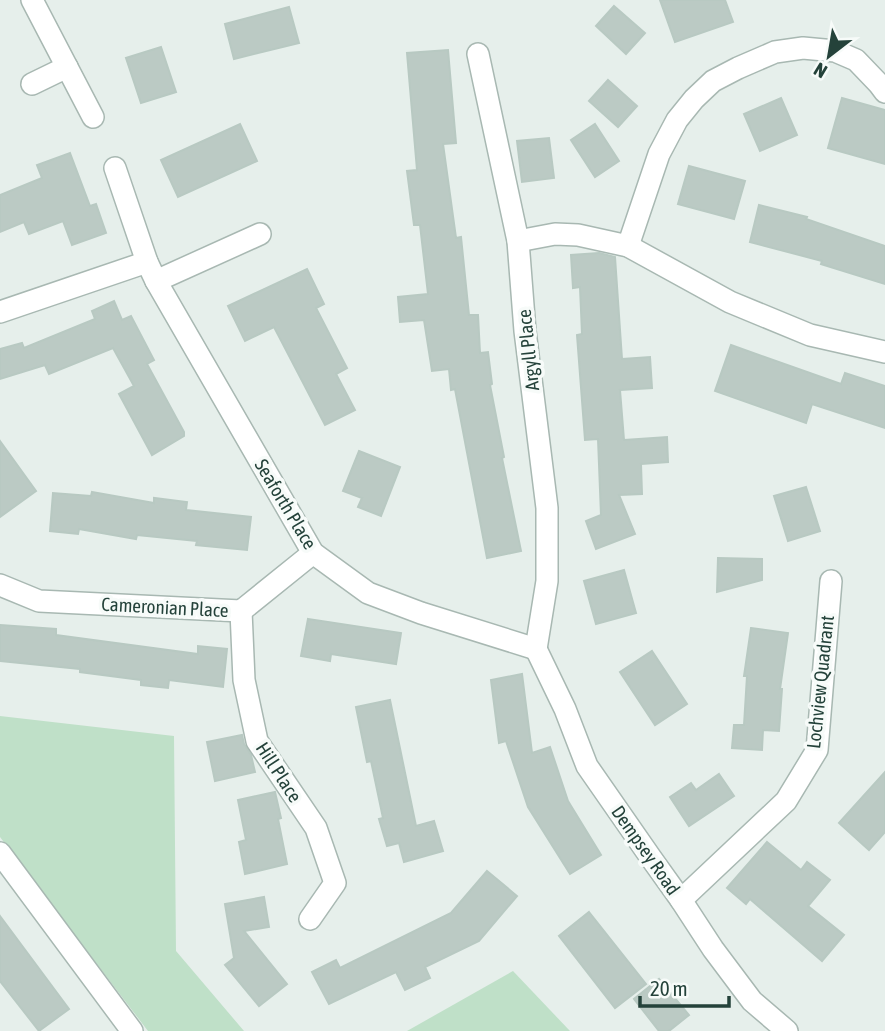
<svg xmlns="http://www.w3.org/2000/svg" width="885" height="1031" viewBox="0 0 885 1031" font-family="'Asap Condensed',sans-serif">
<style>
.green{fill:#bfe0c8}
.building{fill:#bbcac4;stroke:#b8c9c2;stroke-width:2}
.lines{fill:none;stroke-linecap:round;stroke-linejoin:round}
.minor-casing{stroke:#a8b8b2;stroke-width:24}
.minor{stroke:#fff;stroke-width:21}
.labels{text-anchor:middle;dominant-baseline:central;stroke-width:7;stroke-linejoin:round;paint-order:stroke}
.street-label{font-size:19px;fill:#24423a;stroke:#f7fbf9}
</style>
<rect width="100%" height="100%" fill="#e6efeb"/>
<g class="green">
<path d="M0 716 174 736 176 951 244 1031H148L0 837Z"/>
<path d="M513 971 570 1031H407Z"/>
</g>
<g class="building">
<path d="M660 0H725L733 22 675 42Z"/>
<path d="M614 6 645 33 626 54 596 26Z"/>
<path d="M289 7 299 43 234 59 225 24Z"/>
<path d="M161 47 176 92 141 103 126 58Z"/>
<path d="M448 50 456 143 443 144 456 238 461 237 469 315H478L480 353 488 352 492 384 490 385 504 457 502 458 521 551 487 558 455 389 451 390 449 369 432 371 424 320 400 322 398 297 428 294 420 225H414L407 171 417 170 407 53Z"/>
<path d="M608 80 637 106 618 127 589 101Z"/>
<path d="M781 98 797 135 760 151 744 114Z"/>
<path d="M842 98 885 110V164L828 148Z"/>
<path d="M240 124 257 161 178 197 161 160Z"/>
<path d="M595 124 619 161 595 177 571 140Z"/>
<path d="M549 138 554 178 522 182 517 141Z"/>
<path d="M70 153 90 206 96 204 106 233 72 245 63 221 29 234 24 222 0 232V195L42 178 37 165Z"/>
<path d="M689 166 745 181 734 219 678 204Z"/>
<path d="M759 205 807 217 806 219 885 246V284L821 264 822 261 750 242Z"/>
<path d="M599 253 615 257 622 359 650 357 652 388 620 390 624 440 667 437 668 462 641 464 642 494 619 495 635 534 596 549 586 521 601 515 598 439 585 440 577 335 582 334 580 287 573 288 571 255Z"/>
<path d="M307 269 324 304 316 308 347 368 336 374 355 410 325 425 274 327 245 341 228 306Z"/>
<path d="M114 301 122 320 131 316 154 360 147 364 184 432V436L152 455 119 394 134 386 113 348 49 374 45 365 0 379V349L22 343 24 348 95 319 92 311Z"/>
<path d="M731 345 841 384 845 373 885 386V428L812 404 806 423 715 391Z"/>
<path d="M0 441 36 491 0 517Z"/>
<path d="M359 451 400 467 381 516 358 507 362 498 343 491Z"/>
<path d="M806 487 820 531 788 541 774 496Z"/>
<path d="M92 492 154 503V498L187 502 186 510 251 517 247 550 196 545 197 541 137 535 136 539 79 529 78 534 50 531 53 493 91 496Z"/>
<path d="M718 558 762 559V580L717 592Z"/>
<path d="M624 570 636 613 596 624 584 581Z"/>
<path d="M308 619 401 633 396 664 331 654 330 661 301 656Z"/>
<path d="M0 625 56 629V635L198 654V646L227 649 223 687 169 680 168 688 141 685V680L80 672V669L0 661Z"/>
<path d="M751 628 788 633 780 689H782L779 731 763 730 762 750 732 748 734 725H744L747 676H744Z"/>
<path d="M652 651 687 704 655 725 620 672Z"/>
<path d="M522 674 532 753 550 747 568 801 601 855 570 874 528 807 506 741 499 743 491 680Z"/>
<path d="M390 700 416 826 434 821 443 851 404 862 399 843 387 846 379 819 383 818 371 761 367 762 356 707Z"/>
<path d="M242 735 244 744 251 755 255 772 215 781 207 742Z"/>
<path d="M885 772V832L869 850 839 823Z"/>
<path d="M719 774 734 796 689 826 670 797 691 783 696 790Z"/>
<path d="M275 792 281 818 278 819 287 864 245 874 239 842 246 840 238 800Z"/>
<path d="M767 842 801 870 807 862 830 880 808 906 844 935 822 961 750 899 746 904 727 888Z"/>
<path d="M487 871 517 896 479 941 425 967 430 978 405 990 396 972 329 1004 312 972 336 960 340 968 451 913Z"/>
<path d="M264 897 269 927 244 931 287 984 259 1006 225 965 234 958 225 904Z"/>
<path d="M589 912 646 984 615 1008 559 936Z"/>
<path d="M0 916 69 1009 39 1031 0 981Z"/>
<path d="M659 979 689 1015 669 1031H659L634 999Z"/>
</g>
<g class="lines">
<g class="minor-casing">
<g id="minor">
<path d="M32 0 93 117"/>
<path d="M478 54 518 241 525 331 547 508V581L536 649"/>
<path d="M32 84 67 67"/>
<path d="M115 168 147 262 156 281 313 553 368 593 421 613 536 649"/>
<path d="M518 241 555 234 578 235 628 246 730 302 810 335 885 352"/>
<path d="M628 246 659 154 677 120 694 99 713 81 738 68 775 52 803 48 835 51 856 60 879 84 885 92"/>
<path d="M156 281 260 234"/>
<path d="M0 312 147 262"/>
<path d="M0 585 39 601 241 611 313 553"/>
<path d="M241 611 244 680 257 741 316 828 335 883 310 919"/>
<path d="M536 649 565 709 587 766 651 858 681 900 713 949 752 1001 787 1031"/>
<path d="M0 853 132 1031"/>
<path d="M681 900 786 801 817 750 831 581"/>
</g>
</g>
<use href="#minor" class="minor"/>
</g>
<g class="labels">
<g class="street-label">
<text transform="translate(528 350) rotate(-96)">Argyll Place</text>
<text transform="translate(286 504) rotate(59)">Seaforth Place</text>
<text transform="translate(165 607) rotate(3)">Cameronian Place</text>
<text transform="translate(820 682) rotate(-84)">Lochview Quadrant</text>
<text transform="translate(279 772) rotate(57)">Hill Place</text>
<text transform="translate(646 850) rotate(55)">Dempsey Road</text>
</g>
</g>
<g transform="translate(829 56) rotate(211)" stroke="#f7fbf9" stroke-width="5" paint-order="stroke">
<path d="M0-5L12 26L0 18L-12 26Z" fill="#24423a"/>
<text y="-10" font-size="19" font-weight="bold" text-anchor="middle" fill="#24423a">N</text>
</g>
<path d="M640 996v10h89v-10" fill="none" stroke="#24423a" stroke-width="3.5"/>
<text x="650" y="996" font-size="21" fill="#24423a" stroke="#f7fbf9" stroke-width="5" paint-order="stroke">20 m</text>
</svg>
